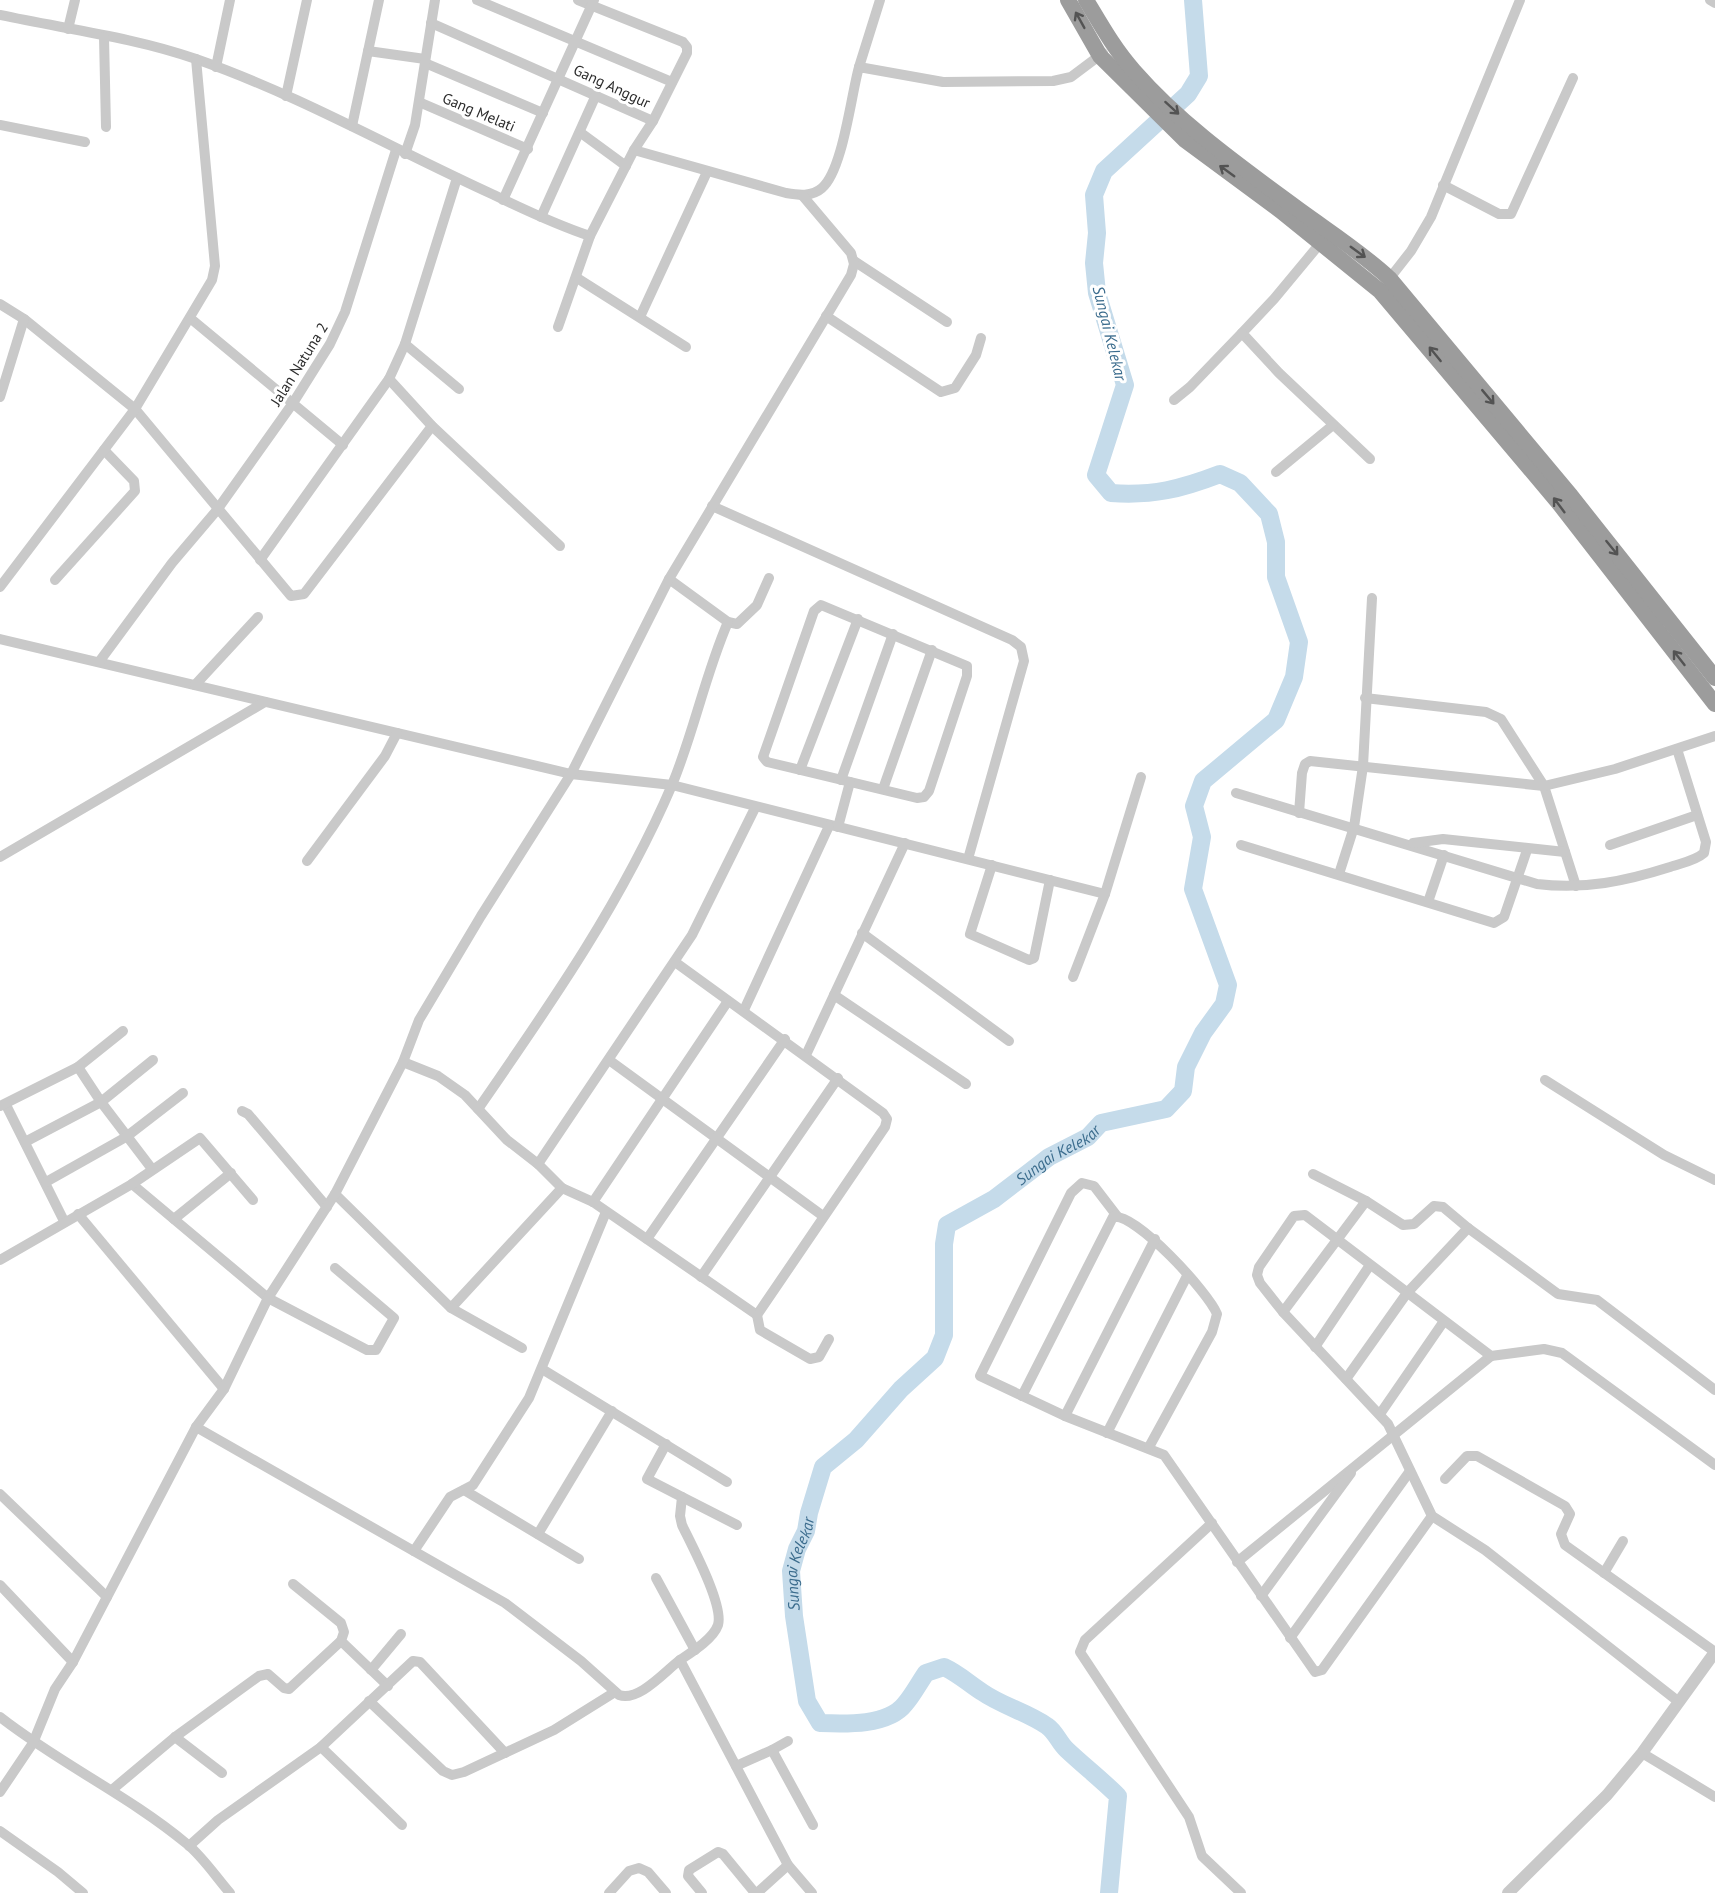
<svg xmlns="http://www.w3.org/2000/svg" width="1715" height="1893" viewBox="0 0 1715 1893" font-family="'PT Sans',sans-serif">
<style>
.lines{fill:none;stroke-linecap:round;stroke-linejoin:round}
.river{stroke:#c5dbea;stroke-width:18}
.minor{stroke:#c9c9c9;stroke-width:10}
.tertiary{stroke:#c9c9c9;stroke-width:12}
.trunk{stroke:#9c9c9c;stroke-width:16}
.oneway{stroke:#535353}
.labels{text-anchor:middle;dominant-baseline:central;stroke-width:6;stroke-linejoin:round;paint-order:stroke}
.street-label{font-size:15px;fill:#2c2c2c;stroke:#fff}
.water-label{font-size:16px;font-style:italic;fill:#3b6c8d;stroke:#fff}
</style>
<rect width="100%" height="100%" fill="#fff"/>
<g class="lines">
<path class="river" id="s1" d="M1109 1893 1118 1796C1102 1780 1084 1766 1067 1750 1059 1743 1056 1732 1047 1726 1027 1712 1002 1706 982 1692 968 1683 959 1674 944 1667L926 1673C919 1683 913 1695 905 1704 888 1726 845 1724 820 1723L807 1701 794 1616 791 1571 797 1549 806 1531 809 1513 823 1467 856 1440 901 1389 935 1358 944 1335V1244L947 1225 994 1199 1049 1157 1088 1137 1101 1123 1166 1109 1183 1091 1186 1067 1203 1033 1224 1004 1228 985 1193 889 1202 837 1194 806 1203 781 1276 720 1294 677 1299 642 1276 577V542L1269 514 1240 483 1220 474C1181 489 1153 496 1111 493L1096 475 1125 385 1097 293 1094 263 1097 233 1094 195 1104 171 1188 94 1199 76 1193 0"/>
<g class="minor">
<path d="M477 0 672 82"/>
<path d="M578 0 683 42 687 47V53L653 121 634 150"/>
<path d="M1710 0 1715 3"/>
<path d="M0 15C65 29 133 37 196 59 299 95 395 150 494 195 525 210 557 225 590 236L634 150 786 193C798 195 812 197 822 188 843 170 851 95 859 67L943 82 1053 81 1071 77 1103 53"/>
<path d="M431 23 653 121"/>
<path d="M68 29 75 0"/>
<path d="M104 37 106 127"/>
<path d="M368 51 425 59"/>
<path d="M425 63 543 113"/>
<path d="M216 67 230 0"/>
<path d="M859 67 880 0"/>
<path d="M286 96 307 0"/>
<path d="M419 102 528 149"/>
<path d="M0 125 85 142"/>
<path d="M352 126 379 0"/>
<path d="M581 133 626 166"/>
<path d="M405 154 415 125 435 0"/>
<path d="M1443 185 1499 214H1511L1573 78"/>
<path d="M503 200 594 0"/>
<path d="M541 217 596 95"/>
<path d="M1323 240 1274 299 1242 333 1279 373 1370 459"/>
<path d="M854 261 947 322"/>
<path d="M577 278 686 347"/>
<path d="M1386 283 1411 251 1431 217 1520 0"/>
<path d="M0 304 24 319 135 409 291 596 304 594 432 426"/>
<path d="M826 316 941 392 955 388 976 355 981 338"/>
<path d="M640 317 707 172"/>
<path d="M190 318 343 445"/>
<path d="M558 327 590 236"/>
<path d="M405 344 459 389"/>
<path d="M389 379 432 426 560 546"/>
<path d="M0 397 24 319"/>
<path d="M1174 400 1190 387 1242 333"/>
<path d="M1276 472 1333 425"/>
<path d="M712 506 1012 640 1021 647 1024 661 968 859"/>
<path d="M260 560 389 379 405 344 457 178"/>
<path d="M669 579 728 622 737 624 757 605 769 578"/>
<path d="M55 580 135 491 134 481 104 450"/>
<path d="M0 587 135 409 212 280 215 266 196 59"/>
<path d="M821 605 967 666V676L929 791 924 797 917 798 767 762 763 757 814 611Z"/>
<path d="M0 639 571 774 672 785 1105 894"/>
<path d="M99 662 172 563 217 510 293 403 330 344 345 312 396 150"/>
<path d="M195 685 258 617"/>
<path d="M1365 698 1486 712 1501 719 1544 786 1576 886"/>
<path d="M800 770 858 619"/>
<path d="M841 780 893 634"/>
<path d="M883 789 932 650"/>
<path d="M1236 793 1537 884C1584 890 1626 881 1670 867 1681 863 1695 861 1704 853L1706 842 1677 749"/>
<path d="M1299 813 1302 773 1305 764 1310 761 1544 786 1615 769 1715 736"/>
<path d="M838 827 850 782"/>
<path d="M1413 843 1443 839 1565 852"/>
<path d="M1241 845 1494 923 1504 917 1527 850"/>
<path d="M1610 845 1697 815"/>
<path d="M0 857 265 702"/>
<path d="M307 861 385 756 397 733"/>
<path d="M992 865 970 934 1029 960 1034 958 1050 880"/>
<path d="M1339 874 1354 827 1363 766 1372 598"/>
<path d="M1428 902 1444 855"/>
<path d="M862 933 1009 1041"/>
<path d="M1073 977 1105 894 1141 777"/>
<path d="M834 995 966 1084"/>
<path d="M744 1010 829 826"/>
<path d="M806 1055 905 843"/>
<path d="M609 1060 823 1216"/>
<path d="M403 1062 438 1076 465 1095 507 1140 538 1164 562 1188 593 1202 757 1315 885 1127 887 1119 883 1113 675 962"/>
<path d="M78 1067 101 1102 152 1169"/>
<path d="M1545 1080 1664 1155 1715 1180"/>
<path d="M6 1105 64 1221"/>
<path d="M0 1106 78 1067 123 1031"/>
<path d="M478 1109C550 1005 622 902 672 785 694 732 705 675 728 622"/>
<path d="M242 1111 248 1114 327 1207"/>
<path d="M25 1142 101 1102 153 1060"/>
<path d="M538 1164 692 935 755 808"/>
<path d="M1313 1174 1366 1201 1403 1225 1414 1224 1434 1206 1443 1207 1468 1228 1558 1294 1597 1300 1715 1390"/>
<path d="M46 1182 126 1137 183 1093"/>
<path d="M132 1184 268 1298 367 1350H376L394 1318 335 1268"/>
<path d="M335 1194 451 1308 562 1188"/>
<path d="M593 1202 728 1001"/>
<path d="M78 1214 224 1389"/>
<path d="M1117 1216 1094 1186 1082 1183 1071 1193 980 1376 1065 1416 1164 1455 1315 1672 1322 1670 1432 1516"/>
<path d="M174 1219 231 1173"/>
<path d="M647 1239 785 1039"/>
<path d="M0 1260 132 1184 200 1138 253 1200"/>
<path d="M701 1277 838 1078"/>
<path d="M451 1308 522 1348"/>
<path d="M1283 1312 1366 1201"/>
<path d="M757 1315 760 1330 810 1359 819 1357 829 1339"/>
<path d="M1315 1347 1370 1265"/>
<path d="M542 1369 727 1482"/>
<path d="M1346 1379 1407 1293 1468 1228"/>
<path d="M1022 1396 1113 1217C1135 1212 1209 1293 1217 1314L1212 1332 1149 1447"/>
<path d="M1380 1414 1444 1321"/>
<path d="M1065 1416 1155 1239"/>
<path d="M196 1427 505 1603 581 1661 619 1695C639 1702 665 1671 680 1660L788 1865 812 1893"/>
<path d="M1107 1433 1187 1276"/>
<path d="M666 1444 647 1479 682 1497 680 1516 682 1525C691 1544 724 1605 718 1625 713 1639 692 1652 680 1660"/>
<path d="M1445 1479 1467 1456H1477L1565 1506 1570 1514 1561 1534 1565 1545 1715 1652"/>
<path d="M464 1490 579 1559"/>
<path d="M0 1494 107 1597"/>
<path d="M682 1497 737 1525"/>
<path d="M1212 1523 1085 1640 1080 1652 1189 1817 1202 1856 1241 1893"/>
<path d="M538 1534 612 1411"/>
<path d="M414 1551 450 1497 473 1485 529 1398 606 1212"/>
<path d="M1237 1562 1491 1356"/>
<path d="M1604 1573 1623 1541"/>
<path d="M656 1578 695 1650"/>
<path d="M293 1584 341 1623 344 1632 341 1641 388 1686"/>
<path d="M0 1585 73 1662"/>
<path d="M1261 1596 1351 1473"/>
<path d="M1290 1638 1410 1471"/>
<path d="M371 1670 401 1634"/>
<path d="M369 1701 443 1771 452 1775 464 1772 554 1730 615 1692"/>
<path d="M1679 1702 1485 1550 1432 1516 1388 1424 1283 1312 1260 1283 1257 1275 1259 1267 1294 1216 1305 1215 1491 1356 1544 1349 1562 1353 1715 1465"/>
<path d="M0 1717C60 1764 128 1795 187 1844 203 1857 216 1877 230 1893"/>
<path d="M175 1737 222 1773"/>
<path d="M321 1747 402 1825"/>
<path d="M772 1750 788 1741"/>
<path d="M1642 1753 1715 1797"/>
<path d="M736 1766 772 1750 813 1825"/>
<path d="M113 1789 175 1737 259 1676 268 1674 284 1688 289 1689 341 1641"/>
<path d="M0 1792 33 1743 55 1689 73 1662 196 1427 224 1389 268 1298 335 1194 403 1062 419 1020 481 916 571 774 669 579 851 275 854 264 851 253 802 195"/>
<path d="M0 1831 58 1872 83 1893"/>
<path d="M189 1846 218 1820 321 1747 413 1661 420 1662 505 1753"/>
<path d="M609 1893 629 1871 639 1868 648 1872 666 1893"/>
<path d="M702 1893 688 1876 689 1870 718 1852 723 1854 755 1893"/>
<path d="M757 1893 788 1865"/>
</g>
<path class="tertiary" d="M1508 1893 1607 1795 1642 1753 1715 1652"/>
<g class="trunk">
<path d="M1068 0 1100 56 1185 140 1281 211 1380 291 1558 502 1715 704"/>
<path d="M1086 0C1101 25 1115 50 1134 71 1182 126 1244 169 1302 212 1331 233 1362 253 1389 278L1571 496 1715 678"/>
</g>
</g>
<defs><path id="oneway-shaft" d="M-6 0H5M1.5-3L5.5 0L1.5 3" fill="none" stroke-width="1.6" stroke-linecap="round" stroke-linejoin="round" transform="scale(1.5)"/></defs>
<g class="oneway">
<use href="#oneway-shaft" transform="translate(1080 20) rotate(-119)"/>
<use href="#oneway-shaft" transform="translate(1172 108) rotate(42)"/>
<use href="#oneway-shaft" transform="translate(1227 171) rotate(-144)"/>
<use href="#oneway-shaft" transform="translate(1358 252) rotate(36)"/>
<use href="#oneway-shaft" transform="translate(1435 354) rotate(-129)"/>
<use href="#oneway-shaft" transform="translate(1488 397) rotate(50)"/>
<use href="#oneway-shaft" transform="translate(1559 505) rotate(-127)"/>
<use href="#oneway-shaft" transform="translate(1612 548) rotate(51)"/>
<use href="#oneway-shaft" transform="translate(1679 658) rotate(-128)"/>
</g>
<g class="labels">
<g class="street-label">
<text transform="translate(612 86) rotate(25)">Gang Anggur</text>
<text transform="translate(479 112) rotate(23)">Gang Melati</text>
<text transform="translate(299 364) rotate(-58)">Jalan Natuna 2</text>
</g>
<g class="water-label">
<text transform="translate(1110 333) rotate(76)">Sungai Kelekar</text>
<text stroke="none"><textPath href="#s1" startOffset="1152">Sungai Kelekar</textPath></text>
<text stroke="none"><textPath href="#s1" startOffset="628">Sungai Kelekar</textPath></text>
</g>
</g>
</svg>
